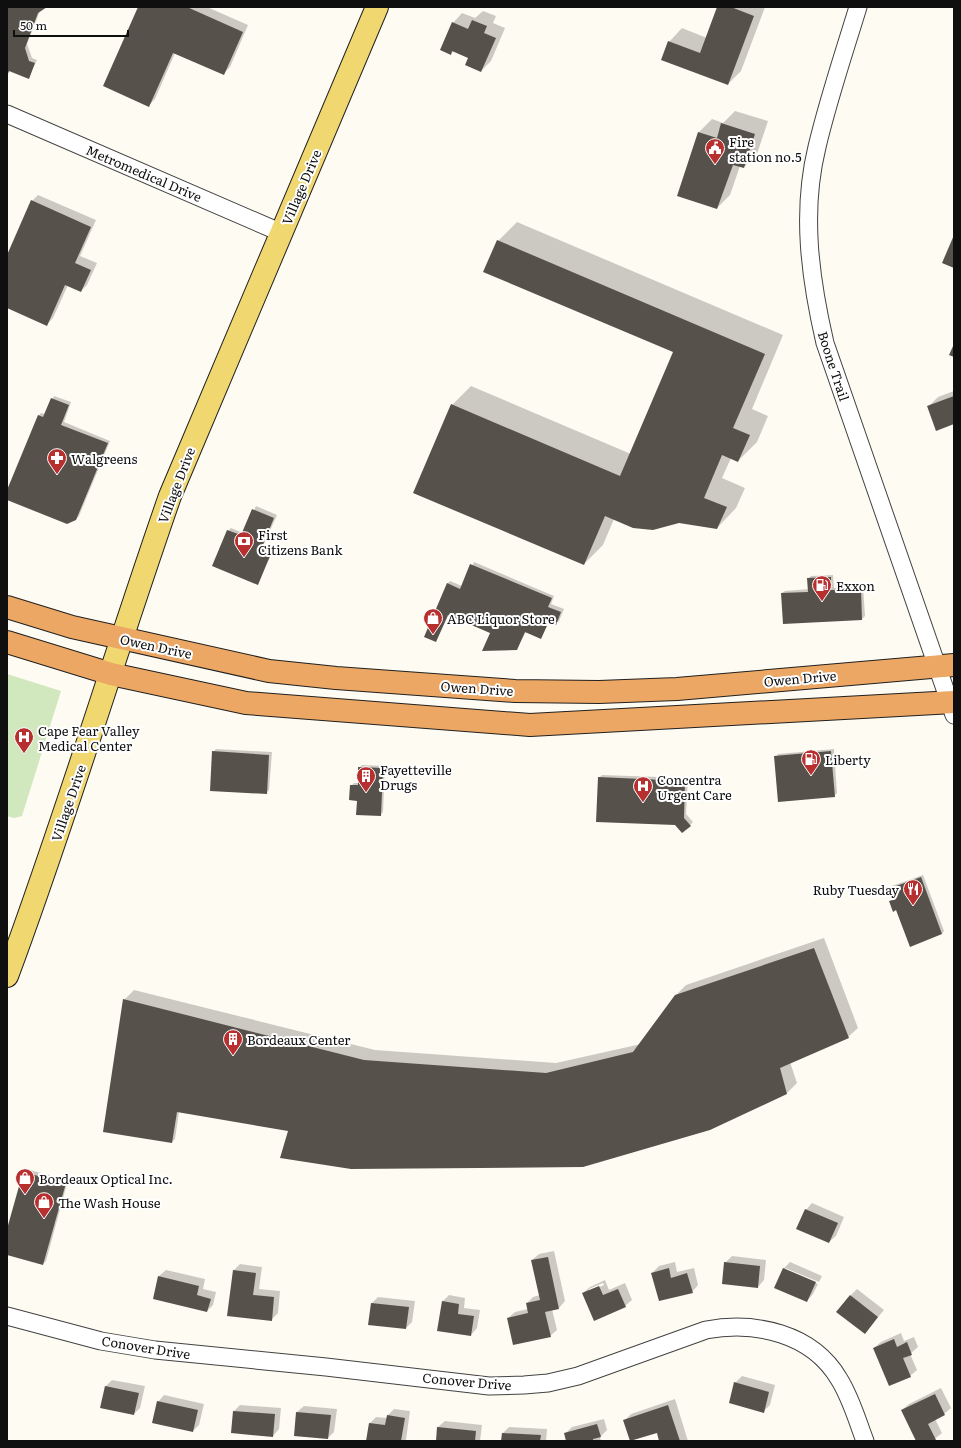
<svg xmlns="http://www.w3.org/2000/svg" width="961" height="1448" viewBox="0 0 961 1448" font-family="Literata,serif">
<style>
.green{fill:#d1e7bd}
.shadow{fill:#0003;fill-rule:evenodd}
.building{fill:#57514c}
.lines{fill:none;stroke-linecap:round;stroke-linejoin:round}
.minor-casing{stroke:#424242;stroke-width:19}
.major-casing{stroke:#202020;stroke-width:24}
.highway-casing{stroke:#202020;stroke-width:24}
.minor{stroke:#fff;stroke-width:17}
.major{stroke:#f0d770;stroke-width:22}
.highway{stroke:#eba763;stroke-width:22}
.labels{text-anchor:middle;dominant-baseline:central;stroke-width:4;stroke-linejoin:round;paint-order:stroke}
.poi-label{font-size:13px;fill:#0f0f0f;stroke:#fff;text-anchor:start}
.street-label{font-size:13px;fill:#0f0f0f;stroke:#fff}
</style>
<rect width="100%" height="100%" fill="#fefcf2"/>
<path class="green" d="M7 674 61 691 22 816 14 818 7 816Z"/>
<g class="shadow">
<path d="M7 7H47L40 11 27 44 32 58 37 60 28 78 10 70 7 77Z"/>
<path d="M139 7H207L248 25 230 67 223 74 175 53 155 99 148 106Z"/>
<path d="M718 7H765L741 71 728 84 669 42 682 28 707 38Z"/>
<path d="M483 11 496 16 493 23 505 28 491 61 481 71 469 57 454 51 451 54 453 23 462 13 475 18Z"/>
<path d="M735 111 768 121 757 154 744 167 740 166 730 195 717 208 678 195 699 132 712 119 723 123Z"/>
<path d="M38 195 96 220 80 256 97 263 87 285 81 291 68 285 53 318 47 324 7 307V258L32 201Z"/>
<path d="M517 222 783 335 752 409 768 416 757 442 738 461 731 458 722 478 745 488 736 508 717 528 679 522 614 519 603 545 584 564 452 405 471 386 631 454 675 352 498 241Z"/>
<path d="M954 391V423L928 407 938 397Z"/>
<path d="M54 396 71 402 64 422 110 441 79 516 76 519 7 499V493L38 416 41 413 45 414Z"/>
<path d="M256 506 277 515 264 544 274 549 257 584 228 531 231 528 243 533Z"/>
<path d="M474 562 554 596 551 604 564 609 559 621 556 623 550 621 541 638 526 632 516 649 491 632 449 614 436 641 447 584 450 581 462 586Z"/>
<path d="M833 575 834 588 863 586 865 616 862 619 782 593 785 591 809 589 808 579 811 576Z"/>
<path d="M216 749 272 752 269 790 266 793 213 752Z"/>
<path d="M834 749 837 793 834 796 776 757 778 754Z"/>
<path d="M362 765 385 766 383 812 380 815 358 800 351 786 354 783H359V768Z"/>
<path d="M602 775 688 778 686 814 693 822 690 825 676 824 599 778Z"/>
<path d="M923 875 944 931 942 934 897 909 890 902 893 898 890 889 892 886Z"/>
<path d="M824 938 858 1028 848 1037 790 1062 797 1083 787 1093 710 1129 290 1130 179 1112 175 1139 172 1142 124 1000 134 990 375 1050 556 1063 641 1044 676 995 686 985Z"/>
<path d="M26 1169 68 1180 46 1261 43 1264 7 1254V1233L24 1172Z"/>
<path d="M812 1203 844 1217 836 1236 829 1242 806 1210Z"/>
<path d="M554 1251 565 1301 559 1308 552 1309 557 1330 550 1336 508 1318 515 1312 528 1309 527 1303 533 1297 540 1295 532 1260 539 1254Z"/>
<path d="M732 1256 766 1260 764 1280 758 1287 725 1263Z"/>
<path d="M675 1262 677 1272 694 1268 698 1285 692 1292 652 1273 659 1266Z"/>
<path d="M790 1262 822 1276 819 1282 785 1268V1270L818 1284 813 1294 807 1301 775 1287 784 1268Z"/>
<path d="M240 1264 262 1267 259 1289 280 1291 278 1313 271 1320 234 1270Z"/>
<path d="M166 1270 205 1279 203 1289 216 1292 213 1305 207 1311 159 1276Z"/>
<path d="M605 1280 609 1290 625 1283 632 1300 625 1306 583 1293 590 1287ZM603 1283 604 1285 589 1291V1289Z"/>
<path d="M857 1289 884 1310 865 1333 851 1295Z"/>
<path d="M449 1295 465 1298 464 1308 480 1310 477 1328 471 1335 442 1302Z"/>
<path d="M378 1297 415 1301 412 1322 406 1328 370 1324 372 1303Z"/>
<path d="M901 1333 904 1341 914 1337 918 1347 910 1354 917 1370 910 1376 874 1348 881 1342Z"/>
<path d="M742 1376 775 1385 770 1405 763 1412 735 1383Z"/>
<path d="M112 1380 145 1386 140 1408 134 1414 101 1407 106 1386Z"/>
<path d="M941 1388 951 1408 944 1414 935 1419 942 1433 932 1441H917L902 1410 909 1404Z"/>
<path d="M164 1395 204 1404 199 1425 193 1431 158 1402Z"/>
<path d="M675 1399 688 1441H661L657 1431 624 1421 631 1414Z"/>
<path d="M240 1405 281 1408 279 1429 273 1436 232 1432 234 1411Z"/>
<path d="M304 1406 337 1409 334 1432 328 1438 297 1412Z"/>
<path d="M394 1409 410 1411 406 1440 367 1441 370 1423 376 1417 387 1418 388 1415Z"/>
<path d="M604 1419 607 1430 600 1437 601 1441H567L565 1434 572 1427Z"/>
<path d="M445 1421 482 1425 480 1441H437L438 1427Z"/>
<path d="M509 1427 547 1429 546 1441H502L503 1433Z"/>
</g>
<g class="building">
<path d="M7 7H47L38 13 25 48 29 61 35 63 29 79 9 71 7 75Z"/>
<path d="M138 7H187L243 32 224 75 173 53 149 107 103 86Z"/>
<path d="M717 7H731L754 16 728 85 661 60 668 41 700 53Z"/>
<path d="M472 20 487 26 484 33 496 38 481 72 465 65 468 58 452 51 451 55 440 50 452 22 468 29Z"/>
<path d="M721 123 755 134 744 168 733 165 717 209 677 196 698 132 717 138Z"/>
<path d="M31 200 91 227 75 263 91 270 81 292 65 285 47 326 7 308V255Z"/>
<path d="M954 235V268L942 263Z"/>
<path d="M497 240 765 354 733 428 750 435 738 462 722 455 704 498 727 507 717 529 679 523 653 530 633 528 605 516 584 565 413 493 451 404 620 476 673 352 483 272Z"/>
<path d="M954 344V357L949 355Z"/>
<path d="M954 396V424L936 431 927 406Z"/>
<path d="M51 398 69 405 61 425 108 443 76 520 67 524 7 500V490L38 415 43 417Z"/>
<path d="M252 509 274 518 262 547 272 551 258 585 212 566 227 530 241 535Z"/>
<path d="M470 564 552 598 548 607 561 612 556 625 549 621 541 639 525 632 517 650 482 651 490 633 448 615 436 642 424 637 447 583 460 589Z"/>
<path d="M831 577V590L861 589 862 620 783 624 781 593 808 592 807 578Z"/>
<path d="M212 751 269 755 267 794 210 791Z"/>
<path d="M831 751 835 797 778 802 774 756Z"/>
<path d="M358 767 383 768 381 816 356 815 357 801 349 800 350 785H358Z"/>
<path d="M598 777 685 781 684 818 691 826 682 833 675 825 596 822Z"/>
<path d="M921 877 942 934 910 947 896 910 893 912 889 901 893 900 888 889Z"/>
<path d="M814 948 849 1038 780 1068 787 1094 710 1130 583 1167 351 1169 280 1158 288 1131 177 1112 172 1143 103 1132 123 999 364 1060 546 1073 633 1052 675 995Z"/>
<path d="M23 1172 66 1183 43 1265 7 1255V1229Z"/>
<path d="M805 1209 838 1223 829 1243 796 1229Z"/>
<path d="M548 1257 559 1309 545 1312 551 1337 513 1345 507 1318 528 1313 526 1303 540 1300 531 1260Z"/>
<path d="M724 1262 760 1266 758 1288 722 1284Z"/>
<path d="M669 1268 671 1278 687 1273 693 1293 659 1301 651 1273Z"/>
<path d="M783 1268 816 1282 807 1302 774 1288Z"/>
<path d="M233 1270 256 1273 253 1295 274 1297 272 1321 227 1316Z"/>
<path d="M158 1276 199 1286 197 1295 211 1299 207 1312 153 1299Z"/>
<path d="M599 1286 603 1295 618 1289 626 1307 594 1321 582 1293Z"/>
<path d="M850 1295 878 1317 865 1334 836 1312Z"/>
<path d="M442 1301 459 1304 458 1314 474 1316 471 1336 437 1331Z"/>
<path d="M371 1303 409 1307 406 1329 368 1325Z"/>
<path d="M894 1339 897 1347 907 1342 912 1355 903 1358 911 1377 889 1386 873 1348Z"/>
<path d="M734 1382 769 1392 764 1413 729 1403Z"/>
<path d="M105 1386 139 1393 134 1415 100 1408Z"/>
<path d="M935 1394 945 1415 928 1424 936 1440 916 1441 901 1410Z"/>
<path d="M157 1401 198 1410 193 1432 152 1423Z"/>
<path d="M668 1405 680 1441H659L657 1433 630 1441 623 1420Z"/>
<path d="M233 1411 275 1414 273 1437 231 1433Z"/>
<path d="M296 1412 331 1415 328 1439 294 1436Z"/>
<path d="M387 1415 405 1418 401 1441H366L369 1423 385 1425Z"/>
<path d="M597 1424 601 1437 593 1439V1441H566L564 1433Z"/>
<path d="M437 1427 476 1431 475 1441H436Z"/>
<path d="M502 1433 541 1435 540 1441H501Z"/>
</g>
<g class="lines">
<g class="minor-casing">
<g id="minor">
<path d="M858 7C844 53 828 100 817 147 801 212 810 278 825 343L954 715"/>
<path d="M7 114 282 233"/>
<path d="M7 1316 101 1341 155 1350 326 1367 489 1386 524 1385 548 1383 578 1376 706 1330C755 1321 812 1333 839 1379 851 1398 857 1420 865 1441"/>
</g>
</g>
<g class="major-casing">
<path id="major" d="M7 976C66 818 114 656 170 496L377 7"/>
</g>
<g class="highway-casing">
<g id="highway">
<path d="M7 607 72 627 269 671 336 678 515 691 599 692 677 689 954 665"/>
<path d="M7 642 111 674 246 703 530 725 954 702"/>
</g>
</g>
<use href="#minor" class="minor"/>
<use href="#major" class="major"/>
<use href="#highway" class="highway"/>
</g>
<defs>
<g id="civic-pin" transform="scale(1)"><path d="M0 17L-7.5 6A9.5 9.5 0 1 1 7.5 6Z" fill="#b72f2f" stroke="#fff"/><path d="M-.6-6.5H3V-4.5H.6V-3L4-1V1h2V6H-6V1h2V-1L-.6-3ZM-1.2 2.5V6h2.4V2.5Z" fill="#fff"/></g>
<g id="pharmacy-pin" transform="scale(1)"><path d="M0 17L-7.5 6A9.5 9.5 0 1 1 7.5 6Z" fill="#b72f2f" stroke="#fff"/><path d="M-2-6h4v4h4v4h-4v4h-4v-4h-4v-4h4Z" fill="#fff"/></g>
<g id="bank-pin" transform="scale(1)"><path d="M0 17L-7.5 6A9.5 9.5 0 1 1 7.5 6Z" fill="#b72f2f" stroke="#fff"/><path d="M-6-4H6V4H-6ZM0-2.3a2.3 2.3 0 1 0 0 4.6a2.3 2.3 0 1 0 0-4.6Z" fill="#fff"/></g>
<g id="fuel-pin" transform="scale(1)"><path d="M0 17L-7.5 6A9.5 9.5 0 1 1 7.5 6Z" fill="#b72f2f" stroke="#fff"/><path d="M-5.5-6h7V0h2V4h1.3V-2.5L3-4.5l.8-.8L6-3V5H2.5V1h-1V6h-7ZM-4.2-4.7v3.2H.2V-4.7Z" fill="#fff"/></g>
<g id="shop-pin" transform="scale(1)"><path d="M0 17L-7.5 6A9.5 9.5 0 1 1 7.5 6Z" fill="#b72f2f" stroke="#fff"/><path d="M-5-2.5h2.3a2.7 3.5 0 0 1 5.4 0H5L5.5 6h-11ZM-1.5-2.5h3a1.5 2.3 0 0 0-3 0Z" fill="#fff"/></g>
<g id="hospital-pin" transform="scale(1)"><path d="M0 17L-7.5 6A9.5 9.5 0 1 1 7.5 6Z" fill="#b72f2f" stroke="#fff"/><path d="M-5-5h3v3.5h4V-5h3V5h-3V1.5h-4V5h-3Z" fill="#fff"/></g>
<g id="building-pin" transform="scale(1)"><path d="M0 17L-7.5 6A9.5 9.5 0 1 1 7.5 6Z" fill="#b72f2f" stroke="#fff"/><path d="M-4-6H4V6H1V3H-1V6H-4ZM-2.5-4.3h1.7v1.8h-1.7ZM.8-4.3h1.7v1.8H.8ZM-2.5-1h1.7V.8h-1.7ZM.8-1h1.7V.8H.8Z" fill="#fff"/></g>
<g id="restaurant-pin" transform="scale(1)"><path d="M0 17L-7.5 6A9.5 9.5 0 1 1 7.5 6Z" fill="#b72f2f" stroke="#fff"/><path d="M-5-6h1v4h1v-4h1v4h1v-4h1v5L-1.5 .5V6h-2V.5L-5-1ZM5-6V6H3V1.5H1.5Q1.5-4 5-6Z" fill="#fff"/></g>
</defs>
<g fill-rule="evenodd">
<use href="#civic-pin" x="715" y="148"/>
<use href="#pharmacy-pin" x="57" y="458"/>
<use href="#bank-pin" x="244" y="541"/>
<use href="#fuel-pin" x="822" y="585"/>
<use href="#shop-pin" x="433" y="618"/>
<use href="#hospital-pin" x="24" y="737"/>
<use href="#fuel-pin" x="811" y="759"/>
<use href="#building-pin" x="366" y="776"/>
<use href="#hospital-pin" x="643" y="786"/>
<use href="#restaurant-pin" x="913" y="889"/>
<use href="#building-pin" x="233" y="1039"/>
<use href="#shop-pin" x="25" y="1178"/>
<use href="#shop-pin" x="44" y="1202"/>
</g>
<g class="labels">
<g class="poi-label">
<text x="729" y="141">Fire<tspan x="729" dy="15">station no.5</tspan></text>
<text x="71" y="458">Walgreens</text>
<text x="258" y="534">First<tspan x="258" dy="15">Citizens Bank</tspan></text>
<text x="836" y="585">Exxon</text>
<text x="447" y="618">ABC Liquor Store</text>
<text x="38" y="730">Cape Fear Valley<tspan x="38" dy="15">Medical Center</tspan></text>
<text x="825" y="759">Liberty</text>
<text x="380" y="769">Fayetteville<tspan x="380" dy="15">Drugs</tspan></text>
<text x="657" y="779">Concentra<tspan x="657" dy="15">Urgent Care</tspan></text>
<text x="899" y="889" text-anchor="end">Ruby Tuesday</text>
<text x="247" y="1039">Bordeaux Center</text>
<text x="39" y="1178">Bordeaux Optical Inc.</text>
<text x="58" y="1202">The Wash House</text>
</g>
<g class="street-label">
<text transform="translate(144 173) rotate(23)">Metromedical Drive</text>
<text transform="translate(301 187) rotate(-67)">Village Drive</text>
<text transform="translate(834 366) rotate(72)">Boone Trail</text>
<text transform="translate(176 485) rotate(-69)">Village Drive</text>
<text transform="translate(156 646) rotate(12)">Owen Drive</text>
<text transform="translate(800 678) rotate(-5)">Owen Drive</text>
<text transform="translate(477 688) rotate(4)">Owen Drive</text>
<text transform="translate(68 803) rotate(-71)">Village Drive</text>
<text transform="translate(146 1347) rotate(9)">Conover Drive</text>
<text transform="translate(467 1381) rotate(5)">Conover Drive</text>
</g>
</g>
<rect width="961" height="1448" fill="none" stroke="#0f0f0f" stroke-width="16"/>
<path d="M14 30v6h114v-6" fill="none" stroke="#0f0f0f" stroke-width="2"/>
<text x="20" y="30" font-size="12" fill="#0f0f0f" stroke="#ffffff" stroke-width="3" paint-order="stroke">50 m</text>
</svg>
